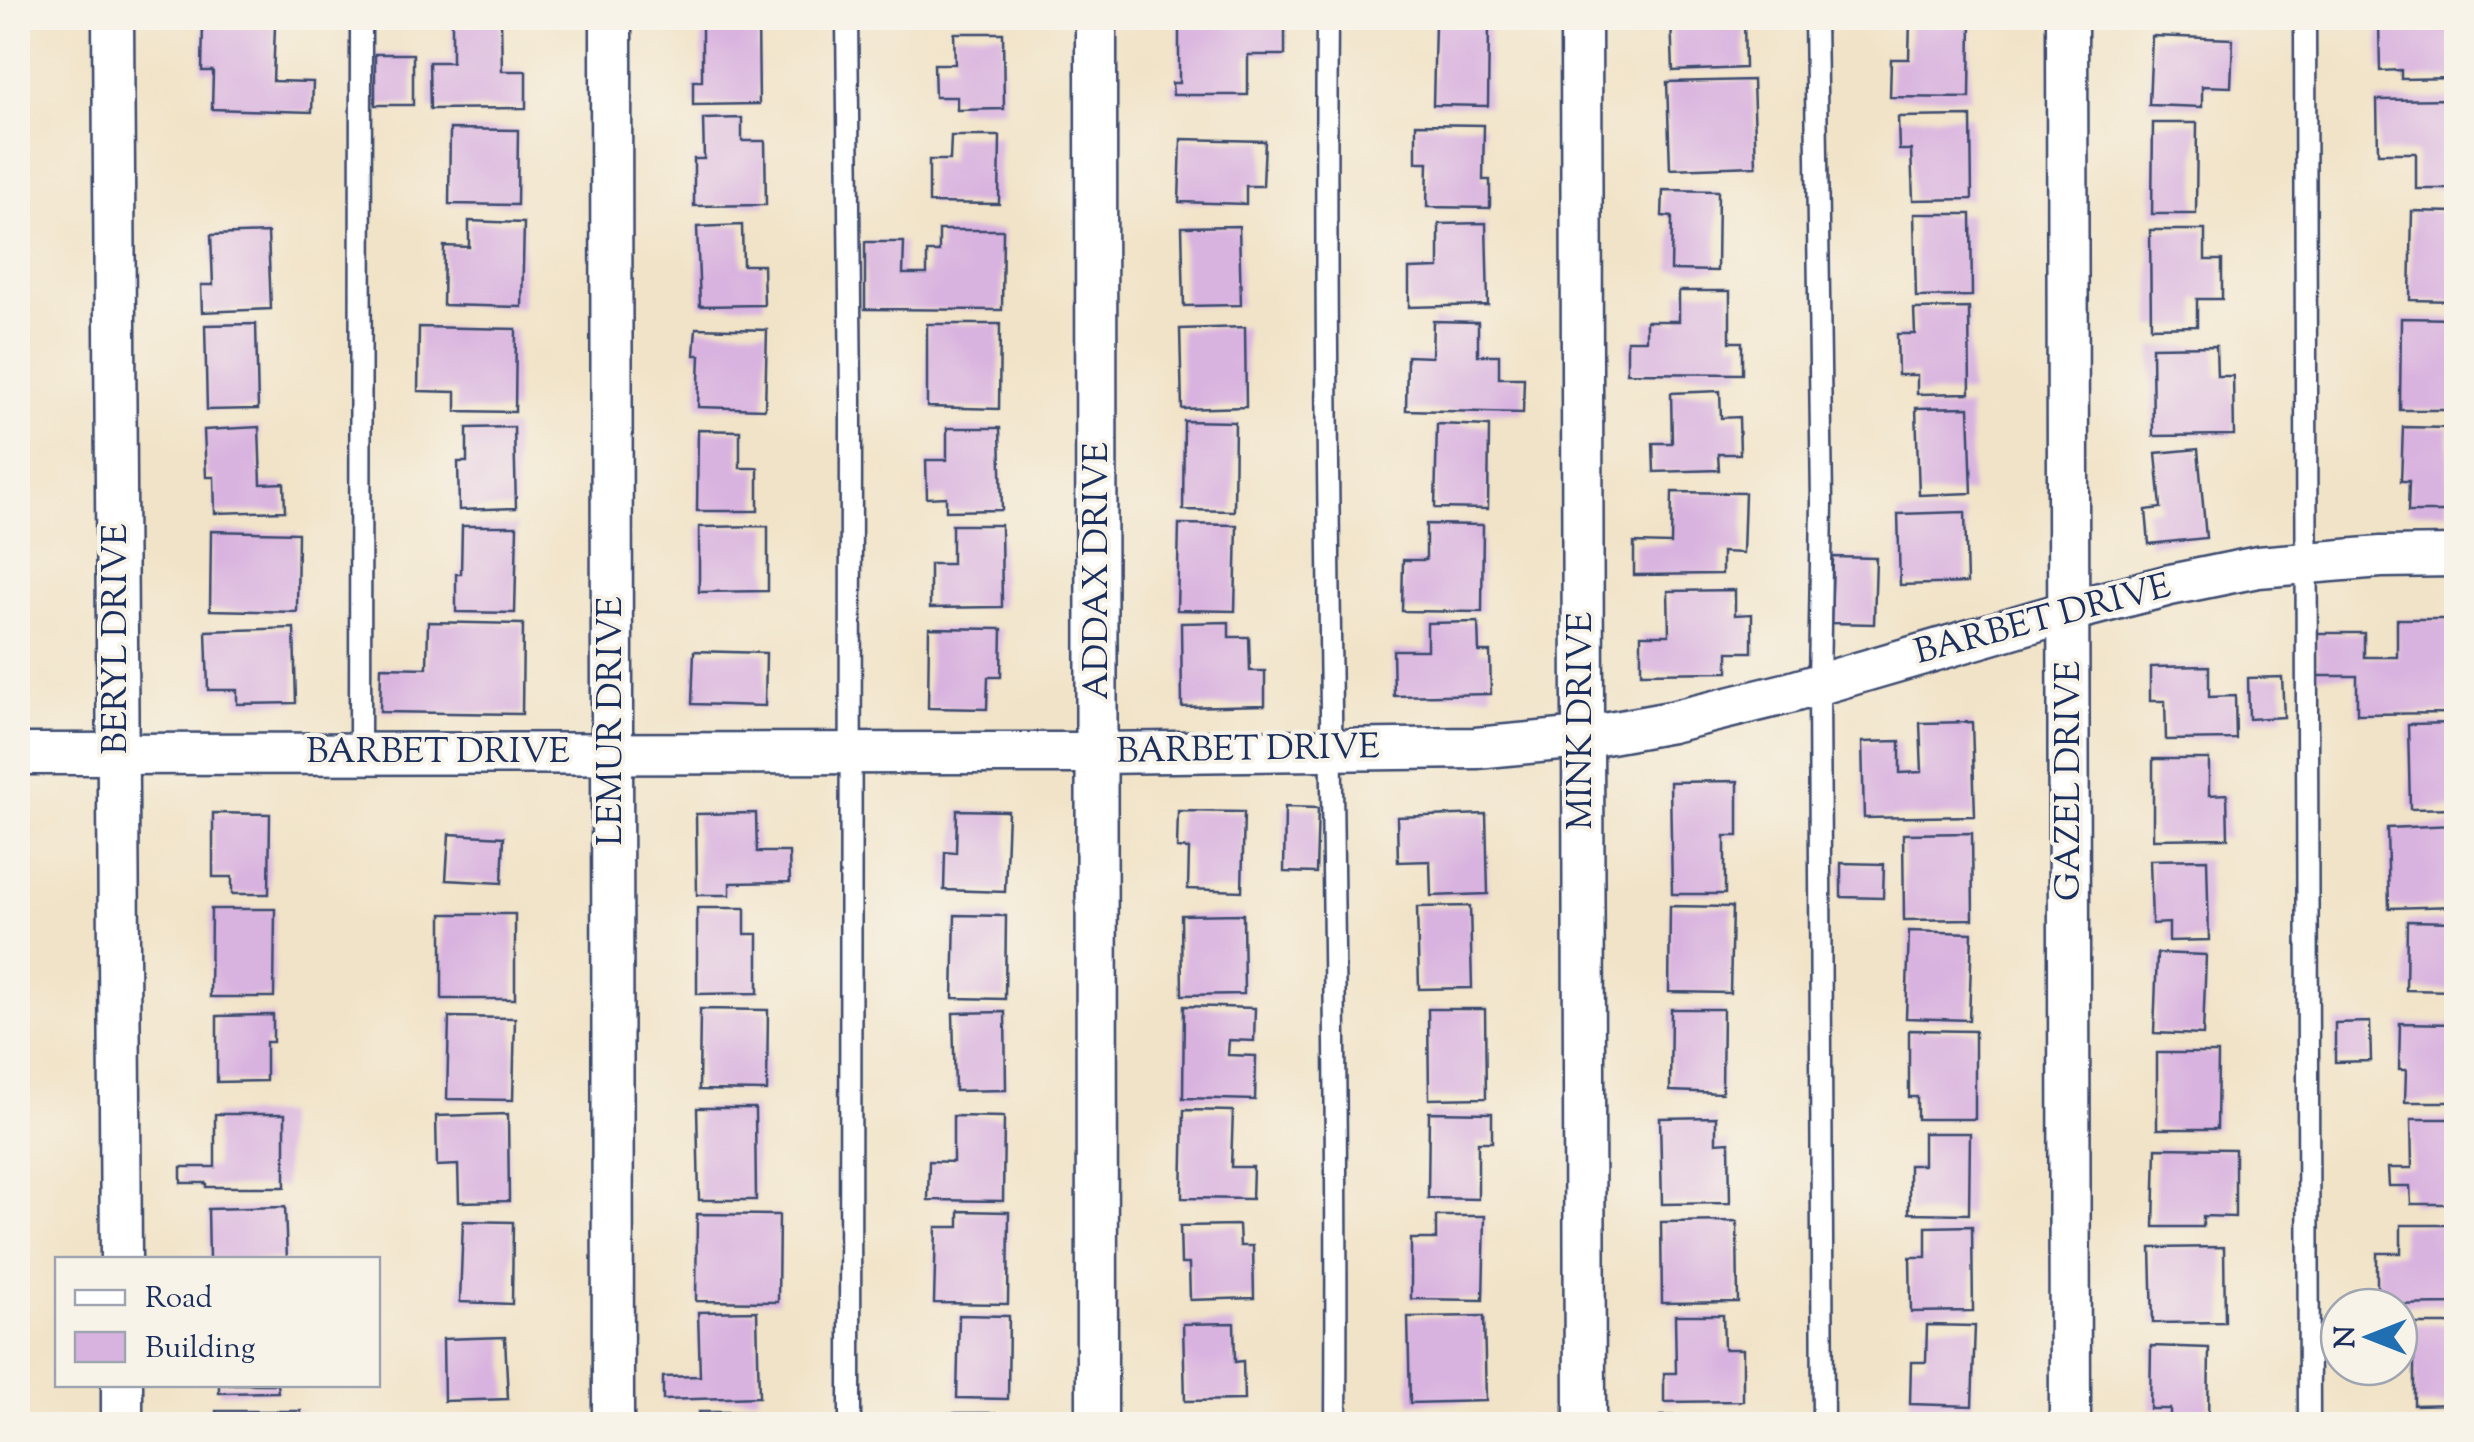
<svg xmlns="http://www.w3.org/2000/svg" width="2474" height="1442" viewBox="0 0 2474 1442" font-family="'Sorts Mill Goudy',serif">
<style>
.building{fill:#d9b3df}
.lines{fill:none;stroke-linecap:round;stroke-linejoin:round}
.lane-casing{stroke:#3b4a6e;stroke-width:25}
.street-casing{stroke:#3b4a6e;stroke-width:45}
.lane{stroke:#fff;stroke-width:20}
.street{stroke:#fff;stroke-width:40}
.labels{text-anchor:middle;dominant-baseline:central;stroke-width:8;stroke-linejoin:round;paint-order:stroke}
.street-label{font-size:35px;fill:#1b2f5e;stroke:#f7f3e8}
</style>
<rect width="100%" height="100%" fill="#f7f3e8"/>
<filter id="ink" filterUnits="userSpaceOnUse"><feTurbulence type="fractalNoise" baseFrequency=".01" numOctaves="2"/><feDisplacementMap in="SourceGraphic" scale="20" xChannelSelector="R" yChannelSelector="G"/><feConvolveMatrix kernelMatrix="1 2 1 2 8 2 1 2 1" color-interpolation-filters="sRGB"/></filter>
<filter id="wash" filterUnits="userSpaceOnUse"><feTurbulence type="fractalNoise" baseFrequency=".0048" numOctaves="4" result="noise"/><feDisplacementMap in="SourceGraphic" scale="40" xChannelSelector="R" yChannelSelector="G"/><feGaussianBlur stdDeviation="2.25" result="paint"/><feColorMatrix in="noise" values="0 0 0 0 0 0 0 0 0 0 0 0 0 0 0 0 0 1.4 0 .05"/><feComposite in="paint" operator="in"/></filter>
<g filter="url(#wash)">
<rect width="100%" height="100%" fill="#f1e3c7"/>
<g id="blocks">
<g class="building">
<path d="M1285 18V55H1248V95H1173L1172 83H1179V19Z"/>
<path d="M1671 18H1744L1745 68 1673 71Z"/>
<path d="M1910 18H1971L1970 98 1890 97 1891 59H1909Z"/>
<path d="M2401 18H2454L2456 78 2401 79V70L2380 71 2379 23H2401Z"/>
<path d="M452 20H501L502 71H526V108L430 109 429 62H452Z"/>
<path d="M702 20H758L759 104 693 105V81H702Z"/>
<path d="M1435 23 1489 24 1488 106 1433 105Z"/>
<path d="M203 24 275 26 273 81 313 82 312 112 212 109 213 71H202Z"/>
<path d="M954 33H1003L1004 109 957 110V97H935L934 64H955Z"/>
<path d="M2152 36 2233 39 2231 87 2202 86V107L2149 105Z"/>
<rect x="375" y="54" width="38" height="51"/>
<path d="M1753 80 1756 166 1670 169 1667 82Z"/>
<path d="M2456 99V189H2416V153H2378L2377 100Z"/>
<path d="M1971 116 1972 199 1913 200 1911 150H1899L1898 117Z"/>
<path d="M742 118V141H765L766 205 694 206V159H704L703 119Z"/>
<path d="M2153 123H2197L2196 214H2152Z"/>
<path d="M1416 124 1484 125 1483 180H1490V208L1427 207 1428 162H1416Z"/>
<path d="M450 129 518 130 517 205 449 204Z"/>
<path d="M951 136H1000L999 204 929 203V160H950Z"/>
<path d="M1181 139 1265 141 1263 186H1246V204L1179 202Z"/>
<path d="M1663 190 1718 191 1717 271 1671 270 1672 217 1662 216Z"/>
<path d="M2412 211 2456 212V301L2410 300Z"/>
<path d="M1914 214H1971L1972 296 1916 297Z"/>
<path d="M469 221 524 223 522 307 443 305 444 246 469 247Z"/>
<path d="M1486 223 1488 305 1409 307V269L1439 268V224Z"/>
<path d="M742 225 743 265H763L764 305 700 306 697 227Z"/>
<path d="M1239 226 1241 305 1184 306 1182 227Z"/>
<path d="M939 230H1003L1002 310 865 309V242H904L903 274H927V252H939Z"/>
<path d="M2150 230H2205V260H2222V299H2197V326L2151 327Z"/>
<path d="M268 233 271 309 202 312 201 285H213L211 235Z"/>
<path d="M1679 291H1730V342H1742V374L1627 373V340H1646V321H1679Z"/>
<path d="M1969 308 1970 393 1917 394V375H1898L1897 334H1915L1914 309Z"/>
<path d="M2401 318 2456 319V410H2400Z"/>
<path d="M1433 321 1478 322V355H1499V378H1524L1523 413 1406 410 1407 356 1432 357Z"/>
<path d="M256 324 258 409 207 410 205 325Z"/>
<path d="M927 324H1000L999 409 927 407Z"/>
<path d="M419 327 516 329 515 412 456 411V392L418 391Z"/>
<path d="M1245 327 1246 407 1182 409 1180 329Z"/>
<path d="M696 328 767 330 765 409 698 407 700 355H694Z"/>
<path d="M2216 346 2217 376H2233L2234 435 2153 436 2152 347Z"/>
<path d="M1720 391 1721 418 1739 417 1740 454H1718L1719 470 1654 472 1653 443H1672L1671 393Z"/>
<path d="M1969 407 1972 493 1919 495 1916 408Z"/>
<path d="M1184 421 1235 422 1234 511 1183 510Z"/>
<path d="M1437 424 1489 426 1488 509 1435 508Z"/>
<path d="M259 427 261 484 284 483 285 511 215 513 214 477H206L204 430Z"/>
<path d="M514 427 516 508 459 510 458 462H467V428Z"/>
<path d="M2403 427 2449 428 2448 512H2408L2409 481H2401Z"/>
<path d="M947 428H1000L1002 510 946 511V497L927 498 926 460H947Z"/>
<path d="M698 430 740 431V468H758V511H697Z"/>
<path d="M2198 449 2206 538 2149 544 2146 510 2161 508 2156 453Z"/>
<path d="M1672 492 1745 493 1743 553 1722 552V574L1634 575V543L1671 544Z"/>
<path d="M1965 512 1967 583 1900 585 1898 514Z"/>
<path d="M1179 524 1237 525 1235 611 1177 610Z"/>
<path d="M1426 524 1483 525 1482 612 1402 611 1403 560H1426Z"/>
<path d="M952 525H1001L1002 607 930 608V564H952Z"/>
<path d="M462 526H517L515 613 456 612V574H461Z"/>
<path d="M768 526V591L699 592V527Z"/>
<path d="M211 531 298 533 297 612 210 610Z"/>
<path d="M1833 557 1876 558 1874 624 1831 623Z"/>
<path d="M1735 590V615L1752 614V652H1728V672L1641 673V635H1669L1668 591Z"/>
<path d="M2397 619H2456V713L2357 714V676H2317V633H2364V657H2397Z"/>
<path d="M428 622 523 624 522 714 380 712 381 667 427 668Z"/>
<path d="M1229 622V637H1249L1250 671H1265V705L1182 707 1181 623Z"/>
<path d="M1478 622 1479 652H1490L1491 694 1394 696 1393 650H1427V623Z"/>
<path d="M294 628 296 703 237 704V690H208L206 631Z"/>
<path d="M929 628 1002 629 1001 677H988L987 709 928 708Z"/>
<path d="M694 651 766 653 765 706 692 704Z"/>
<path d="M2209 666V697L2235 696 2236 739 2166 740 2165 701H2150V667Z"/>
<path d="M2282 677 2284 717 2249 719 2248 678Z"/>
<path d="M1972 722 1975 816 1864 818 1862 742 1900 741V773L1922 772 1920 723Z"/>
<path d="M2456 723V808L2410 809 2408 724Z"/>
<path d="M2153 759H2209V795L2227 794 2228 838 2153 839Z"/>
<path d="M1738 781V836H1725V894H1672L1670 782Z"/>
<path d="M1285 807 1318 808 1316 873 1284 872Z"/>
<path d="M957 810 1008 811 1005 892 944 890 945 852 956 853Z"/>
<path d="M1178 811 1244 812 1242 891 1188 889 1189 849 1177 848Z"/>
<path d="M213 813 270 814 269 894H232V877H213Z"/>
<path d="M756 813 757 852H789L790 882 730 883V895H697L696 814Z"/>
<path d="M1486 814 1488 894 1431 896 1430 861 1398 862 1397 817Z"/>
<path d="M2453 825 2456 906 2389 908 2387 828Z"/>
<path d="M1972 833 1973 919 1904 920 1903 834Z"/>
<path d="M449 834 504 837 502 883 446 880Z"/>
<path d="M2207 859 2209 940 2169 941V923L2152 924 2150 860Z"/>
<path d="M1841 863 1884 864 1883 898 1841 897Z"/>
<path d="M1470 906 1472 988 1419 989 1417 907Z"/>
<path d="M1670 906 1732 907 1730 993 1669 992Z"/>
<path d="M697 908H745V934H758V993L697 994Z"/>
<path d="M211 909H275L274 997H210Z"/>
<rect x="442" y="914" width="73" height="85"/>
<path d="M1243 914 1244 994 1182 995 1181 915Z"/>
<path d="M955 915 1006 916 1005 999 953 998Z"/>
<path d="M2407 921 2456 922V991L2406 990Z"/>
<path d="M1909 931 1972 933 1969 1020 1906 1018Z"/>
<path d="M2157 953 2206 955 2203 1035 2154 1033Z"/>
<path d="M1184 1006 1255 1008 1254 1041 1229 1040 1228 1055 1256 1056 1255 1100 1183 1098Z"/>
<path d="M700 1009 768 1010 767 1091 699 1090Z"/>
<path d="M1428 1009H1485L1486 1098 1429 1099Z"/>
<path d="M1671 1009H1723L1722 1093 1670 1091Z"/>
<path d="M1005 1012 1006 1090 955 1091 953 1013Z"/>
<path d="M273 1015V1042H266V1081L217 1082V1016Z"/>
<path d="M449 1017 515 1018 513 1100 447 1099Z"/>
<path d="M2370 1022 2371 1061 2335 1062V1023Z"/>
<path d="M2400 1023 2456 1024V1102H2405L2406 1070H2399Z"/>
<path d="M1909 1030 1975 1031V1119H1917V1097H1909Z"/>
<path d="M2157 1053H2218L2217 1129H2157Z"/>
<path d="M697 1108H755L756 1200H699Z"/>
<path d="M1184 1110 1233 1111 1231 1167H1253L1252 1199 1182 1198Z"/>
<path d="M1429 1112 1492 1113V1142H1478V1199L1428 1198Z"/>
<path d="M215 1114H285V1187H206V1183H181V1167H215Z"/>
<path d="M508 1114 509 1201 459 1202 458 1165 437 1166 436 1116Z"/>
<path d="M953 1116 1004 1117 1003 1201 928 1200 929 1161 953 1162Z"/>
<path d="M1716 1117V1143L1729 1142 1730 1203 1662 1204 1660 1118Z"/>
<path d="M2411 1119H2456V1204H2411L2410 1186H2389L2388 1168H2412Z"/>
<path d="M1923 1133H1970L1969 1214 1909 1213V1165H1923Z"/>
<path d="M2156 1148 2235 1149V1217L2203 1216V1227H2154Z"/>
<path d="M285 1207 287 1260H209L208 1209Z"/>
<path d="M959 1211 1009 1212 1008 1304 934 1303 936 1227H959Z"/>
<path d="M697 1214 779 1215 778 1302 696 1301Z"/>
<path d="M1436 1216H1485L1483 1300 1411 1299V1239H1436Z"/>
<path d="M463 1221 513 1222 512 1304 460 1302Z"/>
<path d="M1737 1221 1738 1302 1662 1303 1661 1222Z"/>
<path d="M1239 1225 1240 1246H1253L1254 1298 1190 1300 1189 1264H1181L1180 1226Z"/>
<path d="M2401 1225H2456V1304L2377 1305V1253H2401Z"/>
<path d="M1972 1226 1973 1311 1911 1312 1910 1257H1926V1227Z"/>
<path d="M2224 1247 2225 1322 2153 1323 2151 1248Z"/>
<path d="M757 1311 759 1397 663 1400V1377L700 1376 698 1312Z"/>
<path d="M959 1315 1009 1316 1008 1399 957 1398Z"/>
<path d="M1675 1315H1723L1724 1349H1743V1401L1664 1402V1373H1676Z"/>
<path d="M1484 1316 1486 1401 1410 1403 1408 1317Z"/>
<path d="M1234 1323 1235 1362 1243 1361 1244 1400 1185 1401 1183 1324Z"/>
<path d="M2414 1324H2456V1404L2414 1405Z"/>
<path d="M1927 1325 1975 1326 1972 1406 1910 1404 1911 1362H1926Z"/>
<path d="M505 1337 508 1399 444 1401 443 1339Z"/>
<path d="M2151 1346 2209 1348 2208 1424H2170V1409H2150Z"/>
<path d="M219 1384H277L278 1392 219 1393Z"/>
<rect x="216" y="1411" width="85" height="13"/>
<path d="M699 1412H750L751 1424H699Z"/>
<rect x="948" y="1413" width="47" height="11"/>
<path d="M1728 1415V1424H1660V1416Z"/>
<rect x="1929" y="1415" width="24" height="9"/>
<path d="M1489 1417V1424H1414V1418Z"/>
<path d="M508 1418V1424H460V1419Z"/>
</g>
</g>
</g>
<g filter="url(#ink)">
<use href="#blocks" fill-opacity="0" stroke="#3b4a6e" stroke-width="2.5"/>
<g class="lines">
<g class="lane-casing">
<g id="lane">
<path d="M847 18 851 397 850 1424"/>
<path d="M1327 18C1323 486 1339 955 1336 1424"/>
<path d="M1815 18 1822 503 1819 684 1823 1424"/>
<path d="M2305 18 2309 1424"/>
<path d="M360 754 361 18"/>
</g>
</g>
<g class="street-casing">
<g id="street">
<path d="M113 18 121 1260"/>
<path d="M611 18 613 1424"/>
<path d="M1096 18 1097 1424"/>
<path d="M1581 18 1585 1424"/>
<path d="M2067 18 2070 1424"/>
<path d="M18 754 1098 753 1476 748 1582 738 1671 722 1789 693 2070 611 2170 585 2258 567 2381 557 2456 556"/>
<path d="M122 1384V1424"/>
</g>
</g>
<use href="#lane" class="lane"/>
<use href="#street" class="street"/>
</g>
</g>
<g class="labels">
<g class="street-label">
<text transform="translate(1098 571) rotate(-90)">ADDAX DRIVE</text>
<text transform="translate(2043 621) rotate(-15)">BARBET DRIVE</text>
<text transform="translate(117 639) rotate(-90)">BERYL DRIVE</text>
<text transform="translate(612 721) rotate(-90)">LEMUR DRIVE</text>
<text transform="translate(1582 721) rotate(-90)">MINK DRIVE</text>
<text transform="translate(1248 751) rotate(-1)">BARBET DRIVE</text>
<text x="438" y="753">BARBET DRIVE</text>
<text transform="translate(2070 781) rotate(-90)">GAZEL DRIVE</text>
</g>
</g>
<rect width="2474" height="1442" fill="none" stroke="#f7f3e8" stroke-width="60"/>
<rect x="55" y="1257" width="325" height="130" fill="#f7f3e8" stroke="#9fa5b1" stroke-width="2.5"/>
<rect x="75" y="1290" width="50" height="15" fill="#ffffff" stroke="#9fa5b1" stroke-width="2.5"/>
<text x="145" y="1307" font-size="30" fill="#1b2f5e">Road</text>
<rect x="75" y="1332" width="50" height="30" fill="#d9b3df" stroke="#9fa5b1" stroke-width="2.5"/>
<text x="145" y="1357" font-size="30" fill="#1b2f5e">Building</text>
<g transform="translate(2369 1337) rotate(270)"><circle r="48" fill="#f7f3e8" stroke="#9fa5b1" stroke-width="2.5"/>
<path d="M0-8L18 38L0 25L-18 38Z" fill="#1f6fb2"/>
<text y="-15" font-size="28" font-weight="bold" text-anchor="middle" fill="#1b2f5e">N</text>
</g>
</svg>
